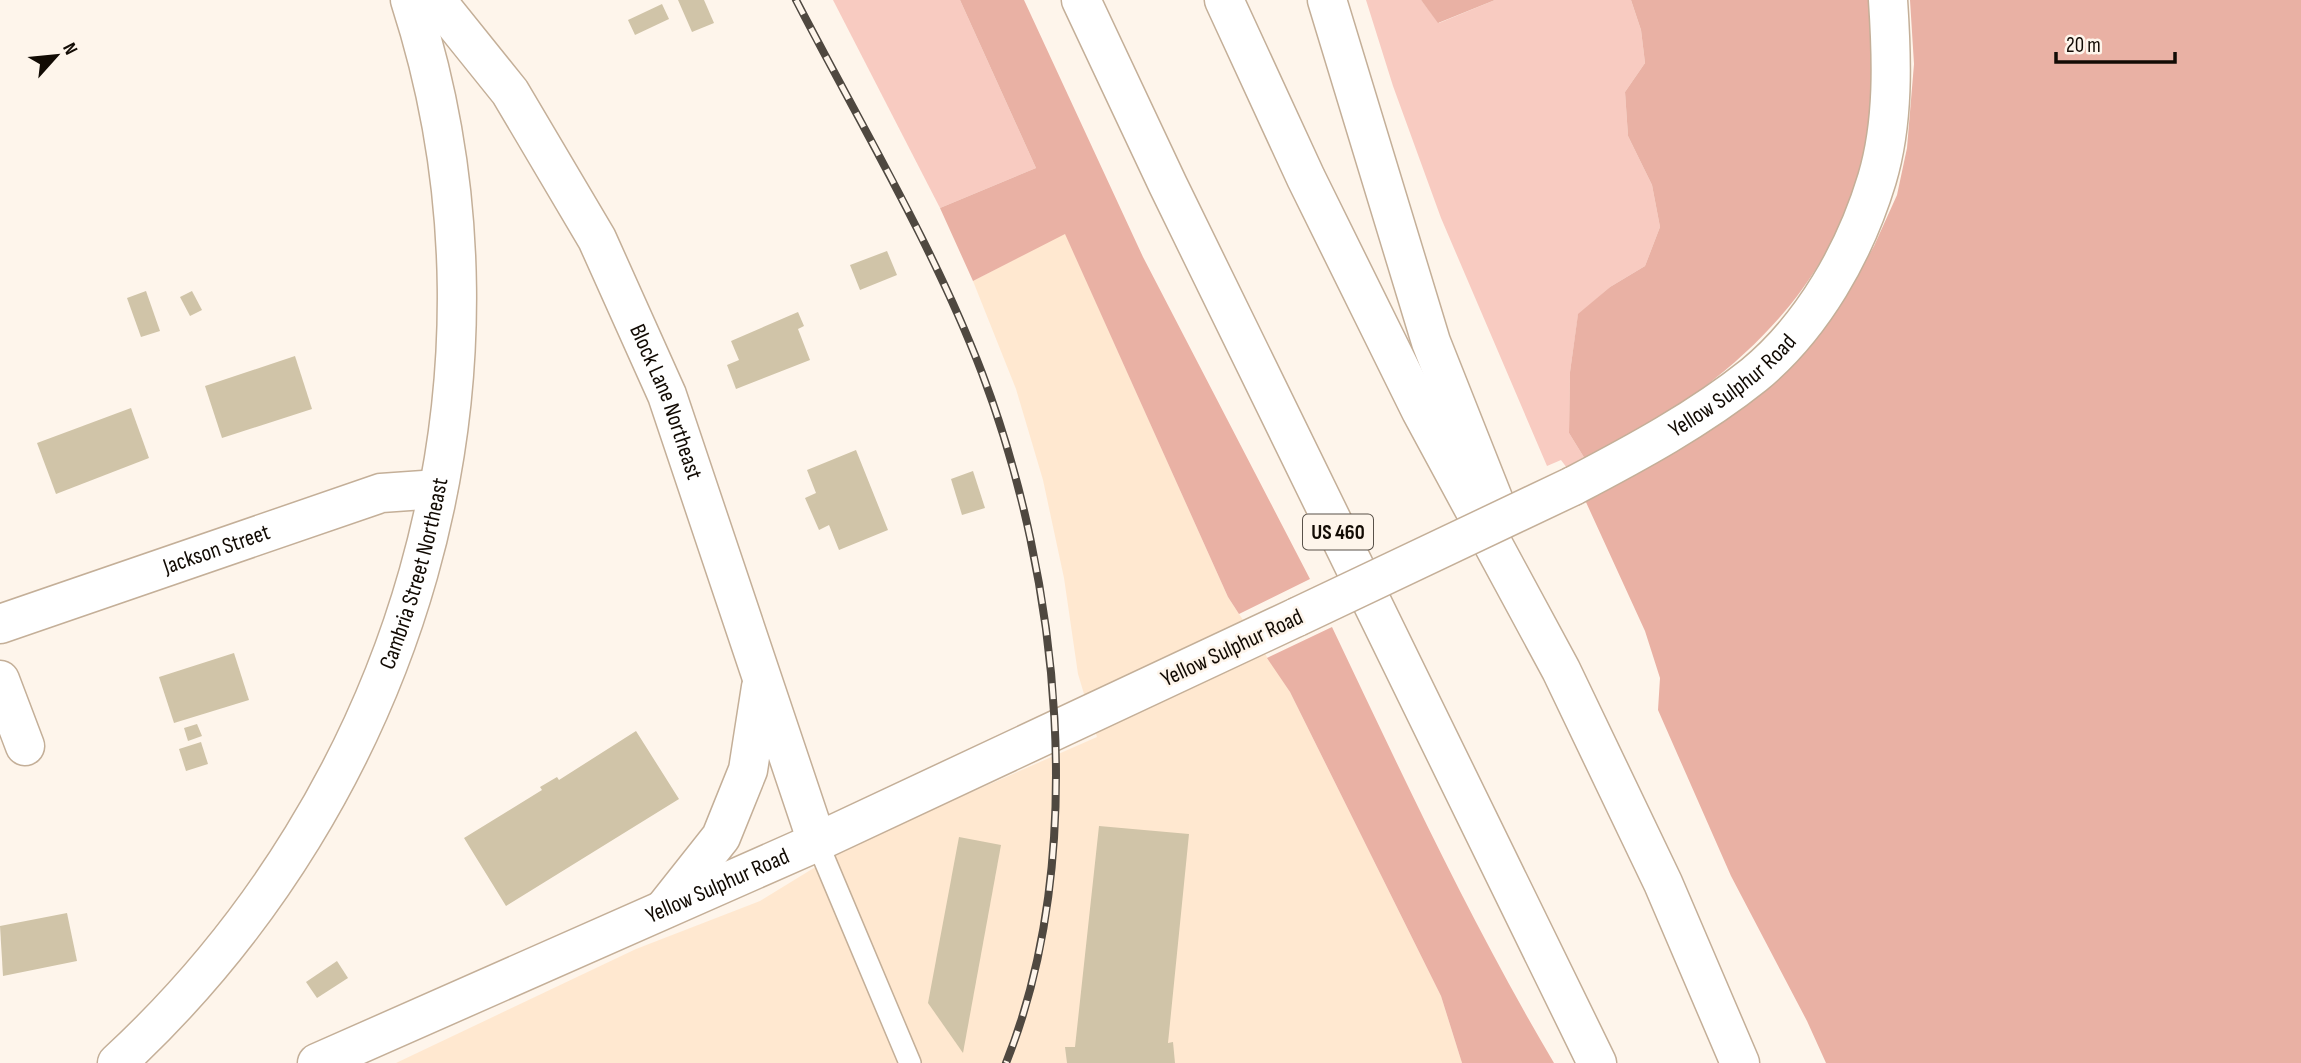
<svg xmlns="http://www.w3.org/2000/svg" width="2301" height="1063" viewBox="0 0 2301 1063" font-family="'Sofia Sans Condensed',sans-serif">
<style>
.built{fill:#ffe8d0}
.green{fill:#f8cbc1}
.forest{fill:#e9b1a4}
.building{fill:#d0c4a8}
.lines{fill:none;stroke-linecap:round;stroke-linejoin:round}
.lane-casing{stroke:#c4af98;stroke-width:24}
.street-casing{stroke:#c4af98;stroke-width:41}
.secondary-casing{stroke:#c4af98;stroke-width:41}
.highway-casing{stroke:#c4af98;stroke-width:41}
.lane{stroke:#fff;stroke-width:21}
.street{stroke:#fff;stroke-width:38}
.secondary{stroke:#fff;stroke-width:38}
.highway{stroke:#fff;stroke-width:38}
.rail-casing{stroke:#4f4840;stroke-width:8}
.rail{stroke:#fef5eb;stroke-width:5;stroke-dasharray:16;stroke-linecap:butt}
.secondary-bridge-casing{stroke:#c4af98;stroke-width:41;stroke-linecap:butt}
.secondary-bridge{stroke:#fff;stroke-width:38}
.labels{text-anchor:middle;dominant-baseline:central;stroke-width:5;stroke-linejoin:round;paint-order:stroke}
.shield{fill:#fef5eb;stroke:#595149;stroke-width:2}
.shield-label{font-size:21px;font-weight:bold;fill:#120b04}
.street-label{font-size:23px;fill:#120b04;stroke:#fef5eb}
</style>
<rect width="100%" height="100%" fill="#fef5eb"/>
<path class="built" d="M1065 233 1228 597 1290 692 1441 996 1462 1063H396L636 949 760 901 853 844 1097 737 1078 674 1064 578 1043 480 1016 389 973 281Z"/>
<g class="green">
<path d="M833 0H960L1036 168 940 208Z"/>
<path d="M1366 0H1421L1439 23 1495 0H1631L1641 30 1645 63 1625 92 1628 136 1652 185 1660 227 1645 266 1610 287 1578 315 1570 372 1569 433 1585 459 1567 468 1561 460 1547 466 1441 218 1393 86Z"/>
</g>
<g class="forest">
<path d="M960 0H1024L1143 257 1310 579 1239 614 1228 597 1065 234 973 281 940 208 1036 168Z"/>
<path d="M1421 0H1495L1438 23Z"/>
<path d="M1631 0H1870C1871 23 1874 46 1874 69 1870 207 1811 306 1703 388 1667 415 1625 436 1585 459L1569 433 1570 372 1578 314 1610 287 1645 266 1660 227 1652 185 1628 136 1625 92 1645 63 1641 30Z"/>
<path d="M1910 0H2301V1063H1826L1807 1021 1731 876 1658 710 1660 678 1645 631 1585 500 1804 351 1844 299 1874 246 1897 195 1907 148 1914 64Z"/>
<path d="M1332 627C1402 774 1471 923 1554 1063H1462L1441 996 1290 692 1267 658Z"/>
</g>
<g class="building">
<path d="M678 0H704L714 23 692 32Z"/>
<path d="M662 4 669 19 635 35 628 20Z"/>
<path d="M887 251 897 275 860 290 850 265Z"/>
<path d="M146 291 160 331 141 337 127 298Z"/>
<path d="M192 291 202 310 190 316 180 297Z"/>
<path d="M798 312 804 326 798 329 810 360 736 389 727 365 739 360 731 341Z"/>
<path d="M295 356 312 409 222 438 205 386Z"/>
<path d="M131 408 149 458 56 494 37 443Z"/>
<path d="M856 450 888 530 839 550 829 525 819 530 805 498 816 493 807 470Z"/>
<path d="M973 471 985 508 962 515 951 479Z"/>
<path d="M234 653 249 700 174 723 159 677Z"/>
<path d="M197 724 202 736 188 741 184 728Z"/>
<path d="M636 731 679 799 506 906 464 838 542 790 540 787 557 777 559 780Z"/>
<path d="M201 742 208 764 186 771 179 749Z"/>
<path d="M1099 826 1189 834 1168 1043 1173 1042 1175 1063H1067L1065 1047H1075Z"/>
<path d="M959 837 1001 845 963 1053 928 1003Z"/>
<path d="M67 913 77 961 3 976 0 926Z"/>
<path d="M337 961 348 978 317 998 306 982Z"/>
</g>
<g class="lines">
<g class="lane-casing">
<path id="lane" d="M817 842 910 1063"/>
</g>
<g class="street-casing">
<g id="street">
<path id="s1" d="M436 0 510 92 597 239 667 395 817 842"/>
<path id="s2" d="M0 624 381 493 438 489"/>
<path d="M0 680 25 746"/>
<path d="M664 909 721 837 748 770 761 687"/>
</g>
</g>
<g class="secondary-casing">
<g id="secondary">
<path id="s3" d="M1573 486C1636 453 1699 419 1754 375 1813 326 1855 252 1877 179 1894 122 1892 59 1888 0"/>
<path id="s4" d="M117 1063C407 795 533 380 410 0"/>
<path id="s5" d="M317 1063 817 842 1297 617"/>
</g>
</g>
<g class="highway-casing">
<g id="highway">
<path d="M1081 0 1168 185 1597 1063"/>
<path d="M1224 0 1306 178 1421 411 1561 670 1663 883 1740 1063"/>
<path d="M1327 0 1431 342 1496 506"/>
</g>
</g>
<use href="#lane" class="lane"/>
<use href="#street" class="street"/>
<use href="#secondary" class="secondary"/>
<use href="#highway" class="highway"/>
<g class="rail-casing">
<path id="rail" d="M796 0C858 120 934 247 982 373 1060 579 1089 856 1006 1063"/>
</g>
<use href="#rail" class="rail"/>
<g class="secondary-bridge-casing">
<path id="secondary-bridge" d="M1297 617 1573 486"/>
</g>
<use href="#secondary-bridge" class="secondary-bridge"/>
</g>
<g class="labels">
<rect class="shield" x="1303" y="514.5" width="70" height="35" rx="5"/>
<g class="shield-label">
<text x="1338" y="532">US 460</text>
</g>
<g class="street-label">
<text stroke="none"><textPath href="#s3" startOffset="189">Yellow Sulphur Road</textPath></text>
<text stroke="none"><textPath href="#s1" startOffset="466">Block Lane Northeast</textPath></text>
<text stroke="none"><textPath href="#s2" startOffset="229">Jackson Street</textPath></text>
<text stroke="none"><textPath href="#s4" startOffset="581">Cambria Street Northeast</textPath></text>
<text transform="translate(1232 648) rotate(-25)">Yellow Sulphur Road</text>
<text stroke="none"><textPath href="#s5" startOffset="438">Yellow Sulphur Road</textPath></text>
</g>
</g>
<g transform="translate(56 56) rotate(63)" stroke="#fef5eb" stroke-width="5" paint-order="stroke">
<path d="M0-5L12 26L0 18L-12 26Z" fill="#120b04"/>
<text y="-10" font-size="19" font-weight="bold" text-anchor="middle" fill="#120b04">N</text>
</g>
<path d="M2056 52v10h119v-10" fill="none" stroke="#120b04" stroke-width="3.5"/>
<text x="2066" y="52" font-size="21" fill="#120b04" stroke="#fef5eb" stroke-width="5" paint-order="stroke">20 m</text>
</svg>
